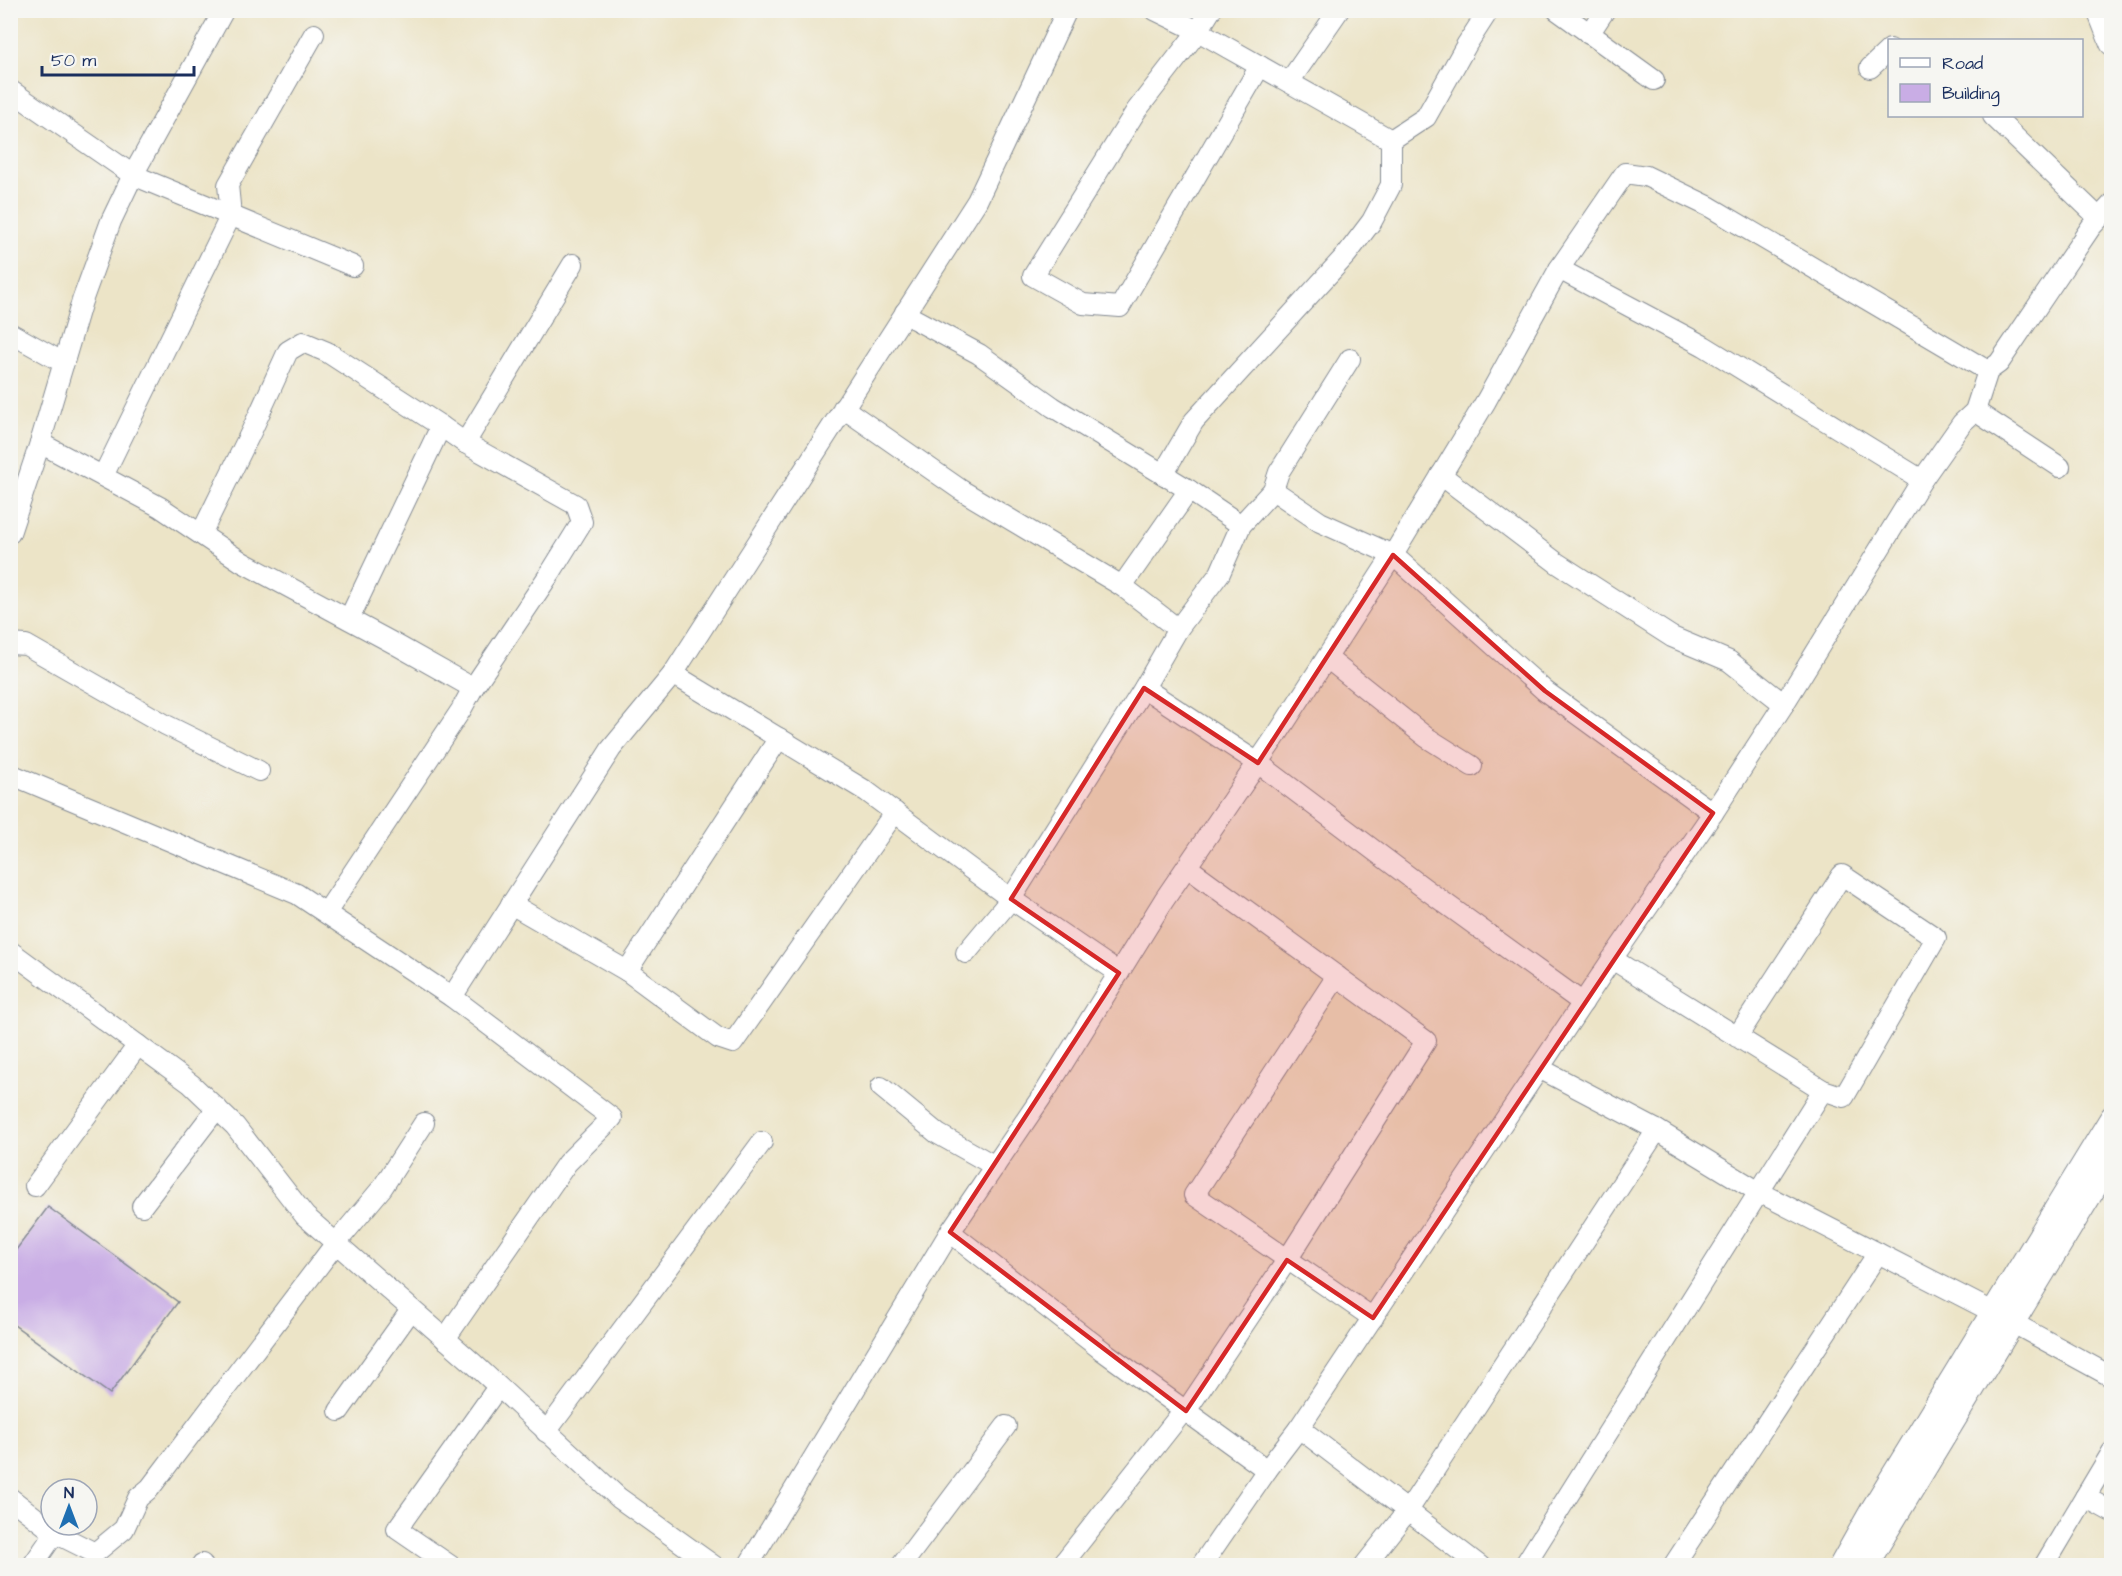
<svg xmlns="http://www.w3.org/2000/svg" width="2122" height="1576" viewBox="0 0 2122 1576" font-family="'Architects Daughter',sans-serif">
<style>
.building{fill:#c9ade5}
.lines{fill:none;stroke-linecap:round;stroke-linejoin:round}
.minor-casing{stroke:#848a92;stroke-width:22}
.tertiary-casing{stroke:#848a92;stroke-width:26}
.minor{stroke:#fff;stroke-width:20}
.tertiary{stroke:#fff;stroke-width:24}
.marked{fill:#d62828;fill-opacity:0.2;stroke:#d62828;stroke-width:4.5;stroke-linejoin:round}
</style>
<rect width="100%" height="100%" fill="#f6f6f2"/>
<filter id="ink" filterUnits="userSpaceOnUse"><feTurbulence type="fractalNoise" baseFrequency=".0167" numOctaves="2"/><feDisplacementMap in="SourceGraphic" scale="12" xChannelSelector="R" yChannelSelector="G"/><feConvolveMatrix kernelMatrix="1 2 1 2 8 2 1 2 1" color-interpolation-filters="sRGB"/></filter>
<filter id="wash" filterUnits="userSpaceOnUse"><feTurbulence type="fractalNoise" baseFrequency=".008" numOctaves="4" result="noise"/><feDisplacementMap in="SourceGraphic" scale="24" xChannelSelector="R" yChannelSelector="G"/><feGaussianBlur stdDeviation="1.35" result="paint"/><feColorMatrix in="noise" values="0 0 0 0 0 0 0 0 0 0 0 0 0 0 0 0 0 1.4 0 .05"/><feComposite in="paint" operator="in"/></filter>
<g filter="url(#wash)">
<rect width="100%" height="100%" fill="#ece4c7"/>
<g id="blocks">
<path class="building" d="M48 1207 178 1302 110 1394 10 1322V1258Z"/>
</g>
</g>
<g filter="url(#ink)">
<use href="#blocks" fill-opacity="0" stroke="#848a92" stroke-width="1.5"/>
<g class="lines">
<g class="minor-casing">
<g id="minor">
<path d="M1155 10 1198 31 1391 140"/>
<path d="M1211 10 1198 31 1136 111 1033 276 1083 304 1120 307 1260 66"/>
<path d="M1557 10 1654 80"/>
<path d="M1589 34 1605 10"/>
<path d="M1870 68 1890 49"/>
<path d="M1289 82 1339 10"/>
<path d="M10 90 133 175 353 266"/>
<path d="M1993 116 2099 218"/>
<path d="M1391 140 1426 117 1467 44 1489 10"/>
<path d="M1559 269 1704 346 1922 480"/>
<path d="M905 312V314L979 354 1053 407 1189 490 1241 525"/>
<path d="M10 333 64 363"/>
<path d="M843 408 961 490 1122 586 1178 629"/>
<path d="M1975 411 2060 467"/>
<path d="M40 443 160 507 242 562 393 643 473 688"/>
<path d="M1163 474 1194 421 1347 254 1372 221 1391 185V140"/>
<path d="M1441 475 1557 563 1672 637 1729 661 1784 704"/>
<path d="M103 476 231 215 228 185 314 34"/>
<path d="M1273 490 1320 522 1393 555 1545 691 1713 813"/>
<path d="M10 533 40 443 82 301 111 221 133 175 224 10"/>
<path d="M201 534 251 432 288 351 303 342 327 352 441 426"/>
<path d="M1122 586 1189 490"/>
<path d="M349 619 441 426 465 443"/>
<path d="M10 644 26 645 166 725 259 771"/>
<path d="M1327 658 1426 737 1472 766"/>
<path d="M673 674 977 201 1067 10"/>
<path d="M1144 688 1258 763 1424 888 1583 1003"/>
<path d="M10 774 297 894 452 997 611 749 673 674 866 791 1011 899 1119 973"/>
<path d="M511 904 627 971 718 1038 733 1043 895 812"/>
<path d="M326 913 461 710 473 688 551 572 582 522 576 505 465 443 573 264"/>
<path d="M10 951 191 1084 235 1126 305 1216 473 1363 619 1498 714 1566"/>
<path d="M966 953 1011 899 1144 688 1178 629 1220 573 1241 525 1273 490 1279 472 1350 359"/>
<path d="M1612 959 1713 813 1784 704 1922 480 1962 423 1975 411 1988 371 1999 363 2091 227 2112 204"/>
<path d="M627 971 779 738"/>
<path d="M1337 976 1194 1195 1373 1318"/>
<path d="M1539 1068 1657 1130"/>
<path d="M881 1087 938 1134 995 1166"/>
<path d="M35 1186 138 1045"/>
<path d="M142 1206 217 1108"/>
<path d="M445 1339 567 1163 612 1118 452 997"/>
<path d="M339 1411 411 1310"/>
<path d="M1299 1428 1612 959 1823 1090 1844 1097 1936 938 1842 875 1737 1037"/>
<path d="M546 1432 762 1142"/>
<path d="M2085 1497 2112 1512"/>
<path d="M10 1498 55 1533 95 1553 124 1529 138 1498 150 1488 336 1243 382 1188 424 1123"/>
<path d="M32 1566 55 1533"/>
<path d="M201 1566 202 1564"/>
<path d="M451 1566 397 1529 498 1387"/>
<path d="M748 1566 950 1232"/>
<path d="M901 1566 1006 1426"/>
<path d="M1061 1566 1184 1410 1186 1411 1287 1260 1426 1041 1187 867"/>
<path d="M1201 1566 1267 1470"/>
<path d="M1364 1566 1409 1509 1657 1130 1759 1192 1993 1312 2112 1377"/>
<path d="M1480 1566 1299 1428 1267 1470 1103 1351 950 1232 1047 1089 1164 900 1278 733 1393 555 1486 401 1559 269 1625 173 1646 176 1710 207 1988 371"/>
<path d="M1524 1566 1823 1090"/>
<path d="M1673 1566 1878 1253"/>
<path d="M2044 1566 2112 1452"/>
</g>
</g>
<g class="tertiary-casing">
<g id="tertiary">
<path d="M2099 10 2112 43"/>
<path d="M1841 1566 1873 1509 2112 1118"/>
<path d="M1865 1566 2112 1158"/>
</g>
</g>
<use href="#minor" class="minor"/>
<use href="#tertiary" class="tertiary"/>
</g>
</g>
<path class="marked" d="M1393 555 1545 691 1713 813 1373 1318 1287 1260 1186 1411 950 1232 1119 973 1011 899 1144 688 1258 763Z"/>
<rect width="2122" height="1576" fill="none" stroke="#f6f6f2" stroke-width="36"/>
<rect x="1888" y="39" width="195" height="78" fill="#f6f6f2" stroke="#9ea6b7" stroke-width="1.5"/>
<rect x="1900" y="58" width="30" height="9" fill="#ffffff" stroke="#9ea6b7" stroke-width="1.5"/>
<text x="1942" y="69" font-size="18" fill="#1b2f5e">Road</text>
<rect x="1900" y="84" width="30" height="18" fill="#c9ade5" stroke="#9ea6b7" stroke-width="1.5"/>
<text x="1942" y="99" font-size="18" fill="#1b2f5e">Building</text>
<g transform="translate(69 1507)"><circle r="28" fill="#f6f6f2" stroke="#9ea6b7" stroke-width="1.5"/>
<path d="M0-4.5L10 22L0 15L-10 22Z" fill="#1f6fb2"/>
<text y="-9" font-size="16" font-weight="bold" text-anchor="middle" fill="#1b2f5e">N</text>
</g>
<path d="M42 66v9h152v-9" fill="none" stroke="#1b2f5e" stroke-width="3"/>
<text x="51" y="66" font-size="18" fill="#1b2f5e" stroke="#f6f6f2" stroke-width="4.5" paint-order="stroke">50 m</text>
</svg>
